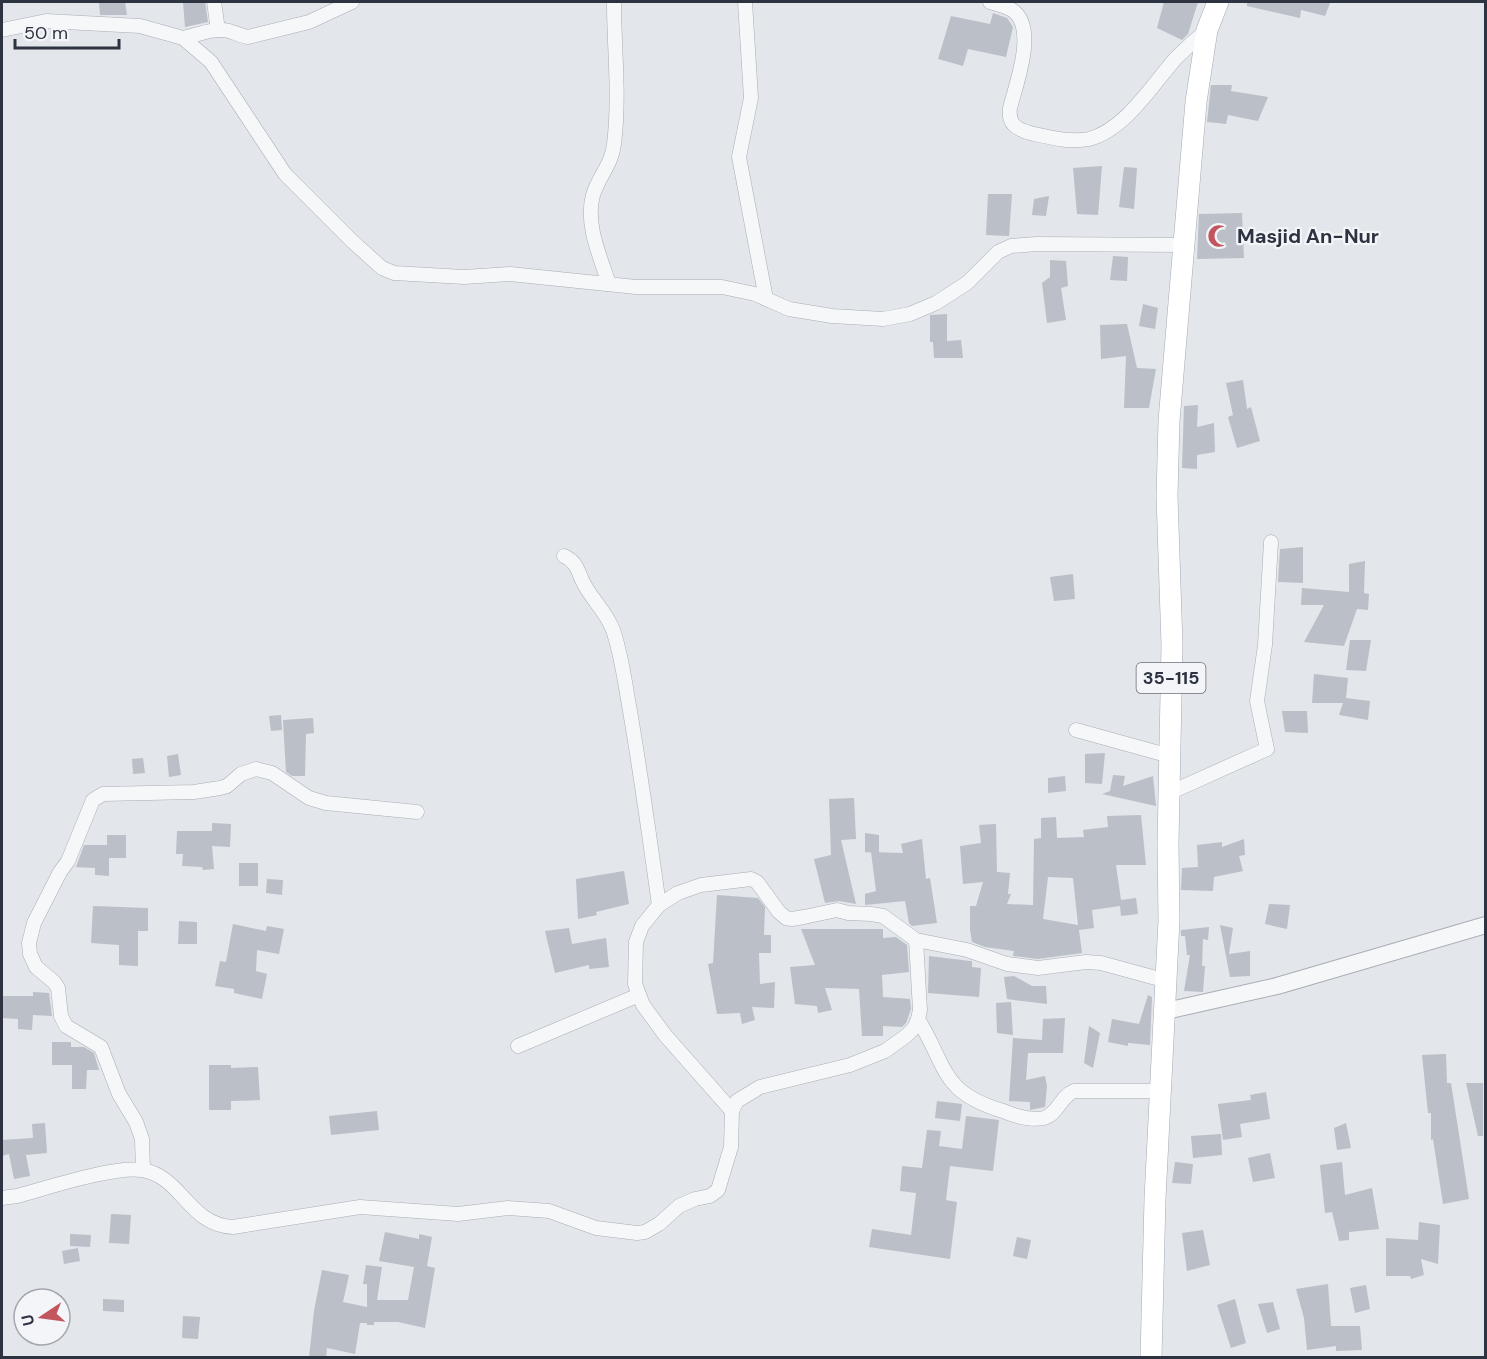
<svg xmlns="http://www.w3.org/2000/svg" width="1487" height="1359" viewBox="0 0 1487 1359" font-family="'DM Sans',sans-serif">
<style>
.building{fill:#bbbfc7;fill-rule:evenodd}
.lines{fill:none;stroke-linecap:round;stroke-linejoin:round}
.minor-casing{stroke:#a9adb4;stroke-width:15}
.tertiary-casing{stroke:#a9adb4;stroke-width:18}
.primary-casing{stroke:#a4aab5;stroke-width:22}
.minor{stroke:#f6f7f9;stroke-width:14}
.tertiary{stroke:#f6f7f9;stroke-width:16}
.primary{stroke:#fff;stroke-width:21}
.labels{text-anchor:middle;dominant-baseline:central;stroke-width:4.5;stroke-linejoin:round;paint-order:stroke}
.shield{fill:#f3f5f8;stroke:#686d78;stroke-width:1.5}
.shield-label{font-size:18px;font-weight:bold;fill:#2d3341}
.poi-label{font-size:20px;font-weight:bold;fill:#2d3341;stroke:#f3f5f8;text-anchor:start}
</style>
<rect width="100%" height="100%" fill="#e3e6ea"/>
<g class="building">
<path d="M99 2H125L127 15H100Z"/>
<path d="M183 2H205L208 22 185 27Z"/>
<path d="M1164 2H1198L1188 34 1182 40 1157 28Z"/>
<path d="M1247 2H1323L1330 3 1325 16 1301 10 1300 18 1247 6Z"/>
<path d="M993 13 1007 18 1013 27 1006 57 968 49 963 66 938 59 951 16 990 24Z"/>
<path d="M1211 85H1232L1231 91 1268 97 1258 121 1228 115 1226 124 1207 122Z"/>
<path d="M1102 166 1098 215 1077 214 1073 168Z"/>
<path d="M1124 167 1137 168 1134 209 1119 207Z"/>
<path d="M988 194H1012L1009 236 986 235Z"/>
<path d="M1049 196 1046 216 1032 215 1034 199Z"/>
<path d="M1242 213 1244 258 1197 259 1199 214Z"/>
<path d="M1113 256 1128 257 1127 281 1110 280Z"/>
<path d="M1050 260 1066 261 1068 286 1061 288 1066 320 1047 323 1042 283 1050 277Z"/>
<path d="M1143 304 1158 308 1155 329 1139 326Z"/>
<path d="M947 314V341L961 340 963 358H934L933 342H930V315Z"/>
<path d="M1127 324 1137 368 1156 369 1149 408H1124L1126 356 1101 359 1100 325Z"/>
<path d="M1243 380 1247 409 1251 407 1260 441 1237 448 1228 417 1233 415 1226 383Z"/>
<path d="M1198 405 1197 427 1214 423 1215 452 1197 455V469L1182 468 1184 406Z"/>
<path d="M1303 547V583L1278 582 1280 549Z"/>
<path d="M1365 561 1364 593 1369 594 1368 610 1357 609 1344 646 1304 642 1324 605H1301L1302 588 1349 592V564Z"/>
<path d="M1073 574 1075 599 1054 601 1050 577Z"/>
<path d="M1350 640H1371L1366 671 1346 670Z"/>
<path d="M1314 674 1348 678 1346 698 1370 701 1368 720 1339 715 1343 703H1312Z"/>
<path d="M1282 711H1307L1308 733 1285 732Z"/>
<path d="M281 715 282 730 271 731 269 716Z"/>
<path d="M313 718 314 733 306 734 305 776H292L286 772 283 720Z"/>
<path d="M1105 753 1102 784 1085 783V754Z"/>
<path d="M178 754 181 775 169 777 167 756Z"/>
<path d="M143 758 145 773 133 774 132 759Z"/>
<path d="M1113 775 1125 776 1123 786 1153 776 1156 806 1102 794 1110 791Z"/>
<path d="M1065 776 1066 791 1048 793V778Z"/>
<path d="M854 798 856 839 841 840 856 904 839 901 825 903 814 859 831 855 829 799Z"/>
<path d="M1141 815 1146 865H1116L1121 900 1136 898 1138 914 1121 916 1120 906 1092 910 1094 928 1079 930 1082 953 1038 959 1013 956 1014 951 985 947 972 942 970 930V906H976L983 882 963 884 960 846 981 843 979 825 996 824 997 872 1010 873 1008 894H1011L1007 904 1033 905 1034 839 1041 838V818L1056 817 1057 838 1084 837 1083 830 1108 827 1107 816ZM1048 877 1073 878 1078 925 1043 919Z"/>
<path d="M212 823 231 824 230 847 212 846 214 869 203 870 202 867 182 866 183 854H176L177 831H212Z"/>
<path d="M865 833 879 835V853L865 852Z"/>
<path d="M107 835H126V858H109V876L95 875V868L76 867 84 845H107Z"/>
<path d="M922 839 926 879 930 878 937 923 912 926 909 923 905 901 865 905V894L876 891 871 852 903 853 901 844Z"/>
<path d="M1244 839 1245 855 1239 856 1243 871 1214 877 1213 891 1181 890 1182 868 1198 867 1197 845 1222 842V847Z"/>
<rect x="239" y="863" width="19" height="23"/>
<path d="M624 871 629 904 596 912 597 915 578 919 576 879Z"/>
<path d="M267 879 283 880 282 895 266 893Z"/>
<path d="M717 895 758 898 765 907 764 935H771V953H759L760 984 775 982 774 1008 752 1007 755 1020 742 1024 740 1013 717 1014 708 964 713 963Z"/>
<path d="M1269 904 1290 905 1287 929 1265 924Z"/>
<path d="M93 906 148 908V931H138V966L119 965V945L91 943Z"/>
<path d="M179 921 197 922V944H178Z"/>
<path d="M233 924 266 931 267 926 284 929 279 954 257 950 256 971 267 974 262 999 234 993V989L215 986 220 961 226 962Z"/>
<path d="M1220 925 1233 928 1229 954 1250 951V976L1230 977Z"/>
<path d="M1209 927 1208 940 1203 939 1202 966H1205L1203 992 1184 991 1190 955H1187L1185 936H1181V930Z"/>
<path d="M569 928 572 944 606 938 609 967 589 969V965L555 973 545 931Z"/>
<path d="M801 929H883V938L896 937 907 945 909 972 882 975 883 997 910 999 911 1009 906 1023 902 1027 883 1026V1036H862L859 989 825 988 832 1010 818 1013 817 1006 795 1004 790 967 815 965Z"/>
<path d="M929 956 970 961H972V967L981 968 979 997 928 993Z"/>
<path d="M1014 976 1032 986H1046L1047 1004 1007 999 1004 977Z"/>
<path d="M33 992 49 993 52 1016 33 1015 32 1030 18 1029V1019L2 1018V996H33Z"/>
<path d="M1148 995 1152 997 1150 1045 1128 1043V1046L1108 1042 1112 1019 1139 1024Z"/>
<path d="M1011 1002 1013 1035 997 1033 996 1003Z"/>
<path d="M1065 1018 1063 1053H1028L1026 1080 1045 1076 1047 1086 1045 1107 1030 1110V1102L1009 1101 1013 1038 1042 1040 1043 1019Z"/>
<path d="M1089 1026 1100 1033 1093 1068 1084 1063Z"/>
<path d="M52 1042H71V1047H84L94 1053 99 1070H87L86 1089H72V1065H52Z"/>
<path d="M1446 1054 1447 1083H1451L1469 1199 1443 1204 1433 1139 1431 1140V1113H1428L1422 1055Z"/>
<path d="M209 1065H231V1068L258 1067 260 1100 231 1101V1110H209Z"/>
<path d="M1466 1083H1483V1136H1478Z"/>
<path d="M1266 1092 1270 1119 1240 1124 1242 1137 1223 1140 1218 1104 1251 1100 1250 1095Z"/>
<path d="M937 1101 962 1104 960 1121 935 1118Z"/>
<path d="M377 1111 379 1130 331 1135 329 1116Z"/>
<path d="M966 1116 999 1120 993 1171 950 1166 946 1200 957 1202 950 1259 869 1247 872 1229 911 1235 916 1193 900 1191 902 1166 922 1168 927 1130 941 1131 939 1146 962 1149Z"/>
<path d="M45 1123 47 1153 26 1155 30 1176 14 1179 9 1154 2 1156V1140L33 1138 32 1124Z"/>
<path d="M1346 1123 1351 1148 1337 1150 1334 1128Z"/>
<path d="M1221 1134 1222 1155 1193 1158 1191 1136Z"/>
<path d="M1270 1153 1275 1178 1253 1182 1248 1158Z"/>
<path d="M1175 1162 1193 1164 1191 1184 1172 1183Z"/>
<path d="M1342 1162 1345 1195 1372 1188 1379 1229 1349 1232V1240L1339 1241 1332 1212 1325 1213 1320 1165Z"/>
<path d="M111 1214 131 1215 129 1244 109 1243Z"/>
<path d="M1419 1222 1440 1225 1438 1264 1421 1259 1424 1275 1411 1279 1410 1276H1386V1238L1418 1240Z"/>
<path d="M1203 1230 1210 1265 1187 1271 1182 1233Z"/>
<path d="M385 1232 419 1239V1234L432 1237 427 1266 435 1268 425 1328 398 1322H374V1325H367V1323H360L355 1354 327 1348 326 1358H309L314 1311 322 1270 349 1275 343 1302 367 1307V1284H363L366 1265 382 1267 377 1300H408L414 1267 379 1261Z"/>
<path d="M70 1234 91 1235 90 1247 70 1246Z"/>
<path d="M1017 1237 1031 1240 1027 1259 1013 1256Z"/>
<path d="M78 1248 80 1261 64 1264 62 1251Z"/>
<path d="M1328 1284 1331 1326H1360L1362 1350 1336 1351V1346L1307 1350 1304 1318 1296 1289Z"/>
<path d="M1366 1285 1370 1309 1355 1313 1350 1288Z"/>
<path d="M103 1299 124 1300V1312L103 1311Z"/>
<path d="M1235 1299 1246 1343 1231 1348 1217 1305Z"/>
<path d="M1273 1302 1280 1329 1267 1333 1258 1304Z"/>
<path d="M183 1316 200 1317 198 1339 182 1338Z"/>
</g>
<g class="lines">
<g class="minor-casing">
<g id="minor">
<path d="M214 2 218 30"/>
<path d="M745 2 751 98 739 157 766 299"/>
<path d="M990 2C997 4 1006 6 1012 10 1038 27 1016 84 1010 108 1008 124 1016 129 1030 133 1048 137 1070 143 1089 139 1125 130 1153 84 1176 58 1186 48 1196 39 1207 30"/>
<path d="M2 30 46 21 140 26 183 38 211 62 285 174 352 241 382 268 394 273 464 277 510 274 636 287H722L755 294 789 309 832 316 883 319 910 314 936 303 967 283 998 252 1011 246 1037 244 1184 245"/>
<path d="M183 38C197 35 215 27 229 31 236 33 241 36 248 37L309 22 352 2"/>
<path d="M609 284C600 256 585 224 593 195 599 176 612 164 614 144 620 96 614 49 614 2"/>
<path d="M564 556C576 562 577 568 582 580 590 598 606 611 613 630 622 656 625 684 630 711 641 775 650 840 659 905"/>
<path d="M1076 730 1170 756"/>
<path d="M1169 793 1267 749 1257 701 1265 645 1271 542"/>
<path d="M918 1019C948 1068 940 1092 1003 1111 1015 1116 1030 1121 1044 1118 1058 1114 1060 1097 1074 1091H1161"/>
<path d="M518 1046 639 995"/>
<path d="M732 1111 665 1035 643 1005 635 984 636 942 642 926 659 905 678 893 701 885 751 879 757 882 779 912 786 918 792 919 804 917 837 910 848 913 871 914 883 916 916 940 967 950 1007 964 1038 968 1086 962 1101 963 1167 981"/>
<path d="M143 1170 142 1139 136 1122 119 1094 101 1047 66 1026 61 1016 58 988 54 982 36 967 30 954 29 943 34 923 60 872 68 861 93 800 103 794 194 792 220 788 227 786 241 774 256 769 272 773 309 798 326 803 417 812"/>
<path d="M2 1198 17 1196C47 1188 113 1166 142 1170 182 1176 188 1225 233 1227L360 1207 458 1214 508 1208 549 1211 596 1228 637 1233 645 1232 659 1224 679 1206 695 1199 710 1196 718 1190 731 1147 732 1111 737 1101 760 1087 850 1065 885 1051 906 1036 914 1028 918 1019 920 1010 916 940"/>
</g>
</g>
<g class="tertiary-casing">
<path id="tertiary" d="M1166 1011 1277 986 1486 925"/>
</g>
<g class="primary-casing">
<path id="primary" d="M1151 1358 1155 1199 1169 920 1168 844 1172 645 1167 496 1169 421 1196 102 1207 30 1218 2"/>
</g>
<use href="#minor" class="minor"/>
<use href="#tertiary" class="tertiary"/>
<use href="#primary" class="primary"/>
</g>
<defs>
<g id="mosque-bare" transform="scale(1.8)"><path d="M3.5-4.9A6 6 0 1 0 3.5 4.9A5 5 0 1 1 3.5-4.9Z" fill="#c3555f" stroke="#f3f5f8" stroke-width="2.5" paint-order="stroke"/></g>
</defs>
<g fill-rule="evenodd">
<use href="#mosque-bare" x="1219" y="236"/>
</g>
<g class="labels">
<rect class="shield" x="1136.5" y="663" width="69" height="30" rx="4.5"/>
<g class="shield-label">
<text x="1171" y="678">35-115</text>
</g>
<g class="poi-label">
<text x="1237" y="236">Masjid An-Nur</text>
</g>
</g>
<rect width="1487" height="1359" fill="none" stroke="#2d3341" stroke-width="6"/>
<g transform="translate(42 1317) rotate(257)"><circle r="28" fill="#f3f5f8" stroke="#a4a7af" stroke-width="1.5"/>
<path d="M0-4.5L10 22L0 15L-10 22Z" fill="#c3555f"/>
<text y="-9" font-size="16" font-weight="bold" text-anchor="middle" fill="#2d3341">U</text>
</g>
<path d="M15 39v9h104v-9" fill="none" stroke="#2d3341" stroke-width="3"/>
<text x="24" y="39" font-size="18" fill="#2d3341" stroke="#f3f5f8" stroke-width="4.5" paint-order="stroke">50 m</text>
</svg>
